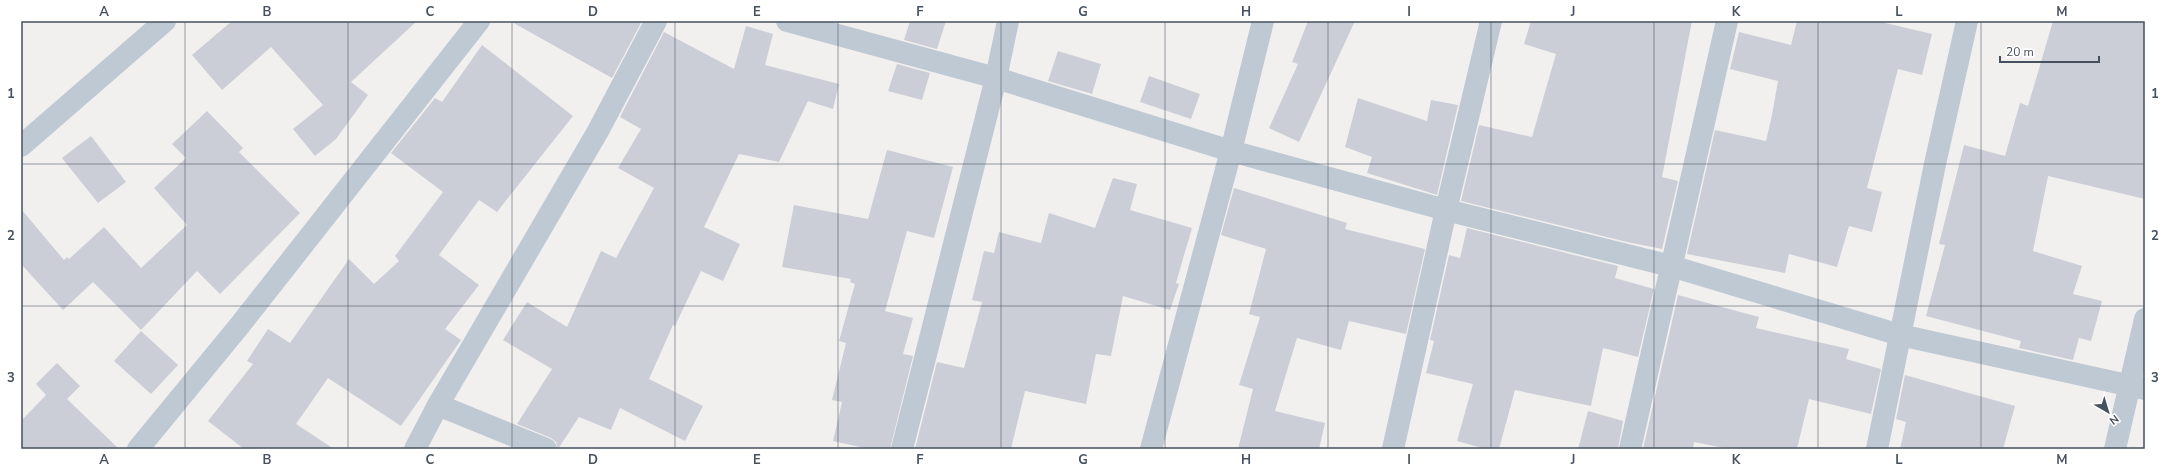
<svg xmlns="http://www.w3.org/2000/svg" width="2166" height="470" viewBox="0 0 2166 470" font-family="'Nunito Sans',sans-serif">
<style>
.building{fill:#cbced6}
.lines{fill:none;stroke-linecap:round;stroke-linejoin:round}
.street{stroke:#bfc9d3;stroke-width:22}
.grid{fill:none;stroke:#46515f;stroke-width:1;stroke-opacity:0.55}
.neatline{fill:none;stroke:#46515f;stroke-width:1.5}
.grid-label{font-size:13px;text-anchor:middle;font-weight:bold;fill:#46515f}
</style>
<rect width="100%" height="100%" fill="#f2f0ef"/>
<g class="building">
<path d="M232 21H417L351 82 368 95 336 139 315 156 293 129 323 105 271 47 222 90 192 55Z"/>
<path d="M510 21H642L612 78Z"/>
<path d="M910 21H946L937 49 904 40Z"/>
<path d="M1308 21H1355L1299 142 1269 128 1298 64 1292 62Z"/>
<path d="M1531 21H1692L1662 177 1678 181 1662 249 1627 242 1461 201 1479 125 1532 137 1556 54 1524 44Z"/>
<path d="M1797 21H1877L1932 34 1922 75 1898 69 1867 188 1882 192 1872 232 1849 226 1837 267 1789 254 1785 273 1687 254 1715 130 1766 141 1772 115 1778 81 1730 69 1739 32 1791 45Z"/>
<path d="M2053 21H2145V199L2048 176 2033 251 2082 266 2073 294 2102 301 2091 341 2079 338 2073 360 2019 348 2021 341 1926 316 1945 245 1939 244 1964 145 2005 156 2020 103 2028 106Z"/>
<path d="M746 26 773 34 765 65 839 84 833 109 808 101 779 162 739 154 704 227 740 244 723 281 701 271 675 326 673 325 649 379 703 406 685 441 620 408 611 430 579 417 558 449 556 442 551 438 517 424 552 369 503 340 527 302 567 327 601 251 616 258 654 188 618 168 641 129 620 117 664 32 734 69Z"/>
<path d="M482 45 573 116 497 212 479 200 439 255 479 285 445 329 461 340 401 426 328 378 296 424 334 449H244L208 421 253 364 247 361 268 329 290 343 349 259 374 284 399 261 395 256 443 192 391 153 435 98 442 102Z"/>
<path d="M1058 51 1101 64 1092 94 1048 81Z"/>
<path d="M897 64 930 73 922 100 888 91Z"/>
<path d="M1149 76 1200 94 1191 119 1140 102Z"/>
<path d="M1358 98 1427 121 1431 100 1458 105 1437 195 1367 173 1372 157 1345 147Z"/>
<path d="M207 111 243 148 239 152 300 213 220 294 197 271 141 330 93 282 63 310 21 264V209L64 260 67 257 69 259 104 227 141 268 187 225 154 188 186 158 172 144Z"/>
<path d="M91 136 126 182 98 203 62 158Z"/>
<path d="M887 150 953 167 934 238 907 231 885 311 913 318 903 354 913 356 890 449H869L833 441 842 402 832 400 846 343 839 341 855 284 850 282 851 279 782 267 794 205 868 219Z"/>
<path d="M1113 178 1137 184 1130 210 1192 228 1176 283 1179 284 1170 310 1123 296 1111 356 1096 354 1086 404 1025 391 1011 449H915L937 362 964 368 982 302 972 300 984 251 994 253 999 232 1041 243 1049 213 1095 228Z"/>
<path d="M1234 188 1347 223 1345 229 1425 249 1406 334 1349 321 1341 350 1297 338 1275 411 1325 423 1319 449H1238L1253 389 1239 385 1260 317 1249 314 1266 249 1221 235Z"/>
<path d="M1467 228 1618 266 1615 278 1654 289 1638 357 1603 348 1591 406 1515 390 1499 449H1486L1457 441 1473 384 1426 373 1434 341 1430 340 1449 255 1460 258Z"/>
<path d="M1678 295 1759 317 1756 328 1849 349 1846 359 1881 369 1871 414 1809 399 1797 449H1729L1694 442 1693 449H1643Z"/>
<path d="M141 331 178 365 151 394 114 361Z"/>
<path d="M57 363 80 386 67 399 119 449H21V421L46 395 36 384Z"/>
<path d="M1905 375 2015 406 2003 449H1900L1906 422 1896 419Z"/>
<path d="M1588 411 1623 421 1618 449H1578Z"/>
</g>
<g class="lines">
<g class="street">
<path d="M787 21 996 78 1231 151 1446 210 1671 266 1900 335 2145 389"/>
<path d="M21 146 165 21"/>
<path d="M438 405 546 449"/>
<path d="M138 449 240 325 479 21"/>
<path d="M415 449 438 405 598 131 656 21"/>
<path d="M902 449 996 78 1008 21"/>
<path d="M1151 449 1231 151 1263 21"/>
<path d="M1393 449 1446 210 1491 21"/>
<path d="M1630 449 1727 21"/>
<path d="M1877 449 1935 164 1967 21"/>
<path d="M2115 449 2145 319"/>
</g>
</g>
<path class="grid" d="M185 21V449M348 21V449M512 21V449M675 21V449M838 21V449M1001 21V449M1165 21V449M1328 21V449M1491 21V449M1654 21V449M1818 21V449M1981 21V449M21 164H2145M21 306H2145"/>
<rect width="2166" height="470" fill="none" stroke="#ffffff" stroke-width="44"/>
<g transform="translate(2108 412) rotate(142)" stroke="#ffffff" stroke-width="3" paint-order="stroke">
<path d="M0-3L7 15L0 10L-7 15Z" fill="#46515f"/>
<text y="-6" font-size="11" font-weight="bold" text-anchor="middle" fill="#46515f">N</text>
</g>
<path d="M2000 56v6h99v-6" fill="none" stroke="#46515f" stroke-width="2"/>
<text x="2006" y="56" font-size="12" fill="#46515f" stroke="#ffffff" stroke-width="3" paint-order="stroke">20 m</text>
<rect x="22" y="22" width="2122" height="426" class="neatline"/>
<g class="grid-label">
<text x="104" y="16">A</text>
<text x="267" y="16">B</text>
<text x="430" y="16">C</text>
<text x="593" y="16">D</text>
<text x="757" y="16">E</text>
<text x="920" y="16">F</text>
<text x="1083" y="16">G</text>
<text x="1246" y="16">H</text>
<text x="1409" y="16">I</text>
<text x="1573" y="16">J</text>
<text x="1736" y="16">K</text>
<text x="1899" y="16">L</text>
<text x="2062" y="16">M</text>
<text x="11" y="98">1</text>
<text x="2155" y="98">1</text>
<text x="11" y="240">2</text>
<text x="2155" y="240">2</text>
<text x="11" y="382">3</text>
<text x="2155" y="382">3</text>
<text x="104" y="464">A</text>
<text x="267" y="464">B</text>
<text x="430" y="464">C</text>
<text x="593" y="464">D</text>
<text x="757" y="464">E</text>
<text x="920" y="464">F</text>
<text x="1083" y="464">G</text>
<text x="1246" y="464">H</text>
<text x="1409" y="464">I</text>
<text x="1573" y="464">J</text>
<text x="1736" y="464">K</text>
<text x="1899" y="464">L</text>
<text x="2062" y="464">M</text>
</g>
</svg>
